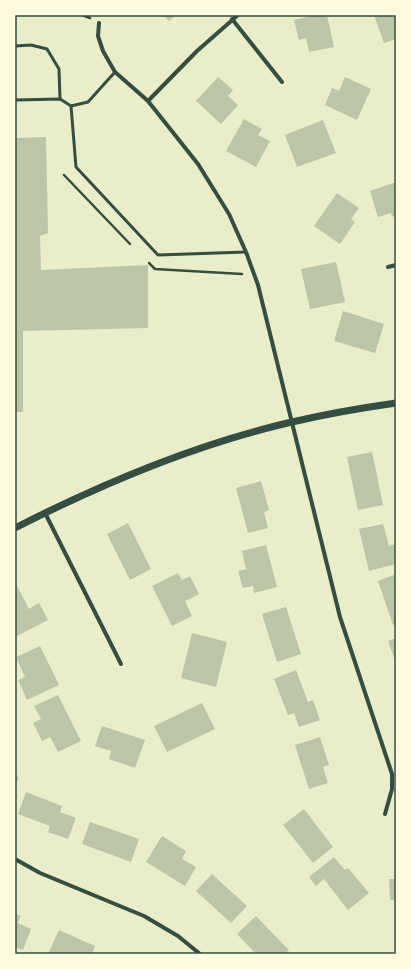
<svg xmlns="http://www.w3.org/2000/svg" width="411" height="969" viewBox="0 0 411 969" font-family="Roboto,sans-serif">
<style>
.building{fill:#bcc5a7}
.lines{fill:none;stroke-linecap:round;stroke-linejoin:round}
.path{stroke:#344e41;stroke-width:2.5}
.service{stroke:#344e41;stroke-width:3}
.minor{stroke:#344e41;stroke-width:4}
.tertiary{stroke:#344e41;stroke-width:7}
.neatline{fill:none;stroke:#344e41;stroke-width:1.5}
</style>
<rect width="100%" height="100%" fill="#e9edc9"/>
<g class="building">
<path d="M163 15H176L169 21Z"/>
<path d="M316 15H327L334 47 309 52 306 38 299 40 294 20Z"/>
<path d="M374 15H396V39L384 43Z"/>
<path d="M218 77 233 90 228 96 238 105 221 124 196 101Z"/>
<path d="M345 77 371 89 357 120 325 105 332 88 339 91Z"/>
<path d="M244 119 262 129 258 135 270 141 256 167 226 151Z"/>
<path d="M323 120 336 153 297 167 285 135Z"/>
<path d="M46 137 48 233 40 236 41 270 148 265V328L23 331V412H15V138Z"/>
<path d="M396 182V215L392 217 391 213 378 217 370 191Z"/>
<path d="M337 193 359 208 351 219 355 222 340 244 314 226Z"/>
<path d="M336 262 345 302 310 309 301 269Z"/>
<path d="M343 311 384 324 375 353 334 341Z"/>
<path d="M372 452 383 505 358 510 347 457Z"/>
<path d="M261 481 269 510 264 512 268 528 248 533 236 488Z"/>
<path d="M128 523 151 569 130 580 107 534Z"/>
<path d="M383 524 389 546 396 544V564L369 571 359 529Z"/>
<path d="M266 545 277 587 254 593 253 586 243 588 238 571 246 569 242 551Z"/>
<path d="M178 573 182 580 190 576 199 594 185 601 192 616 172 626 152 586Z"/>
<path d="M396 574V624L393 625 378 581Z"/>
<path d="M15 582 29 609 39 603 48 620 15 637Z"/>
<path d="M286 607 301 654 277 662 262 614Z"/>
<path d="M192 633 227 642 216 687 181 678Z"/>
<path d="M396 638V663L388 641Z"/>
<path d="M40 646 59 685 27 700 18 680 25 677 16 657Z"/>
<path d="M296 670 308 702 313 700 320 720 299 727 294 713 288 715 274 679Z"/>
<path d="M58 695 81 741 58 752 50 737 42 741 33 723 41 719 34 706Z"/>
<path d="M202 703 215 729 167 752 154 726Z"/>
<path d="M102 726 145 740 135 768 109 759 111 751 95 746Z"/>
<path d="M320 737 329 765 323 767 328 783 309 789 295 745Z"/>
<path d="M15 775 19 778 15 784Z"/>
<path d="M26 792 62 806 60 812 76 818 68 839 48 832 50 826 18 814Z"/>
<path d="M304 809 333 847 313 863 283 825Z"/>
<path d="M90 822 139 839 131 862 82 844Z"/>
<path d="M162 836 186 851 182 859 196 867 185 886 146 862Z"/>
<path d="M334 857 345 870 348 868 369 893 348 910 324 879 316 886 309 877Z"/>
<path d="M212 874 247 906 231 923 196 891Z"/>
<path d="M389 879H396V900H390Z"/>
<path d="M15 914 21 916 18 923 31 929 23 950 15 947Z"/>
<path d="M256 916 289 950 285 954H256L237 934Z"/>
<path d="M59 930 95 946 92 954H48Z"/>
</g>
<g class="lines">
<g class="path">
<path d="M82 15 90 18"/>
<path d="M64 175 130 244"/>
<path d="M149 263 155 269 242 274"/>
</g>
<g class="service">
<path d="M15 46 31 45 47 49 59 69 60 99"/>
<path d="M115 72 88 102 71 106 76 167 158 255 246 252"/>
<path d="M15 100 60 99 71 106"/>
</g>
<g class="minor">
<path d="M232 19 282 82"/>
<path d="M99 23 98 36 103 51 115 72 148 101 198 164 229 214 246 252 258 285 340 617 392 774V789L385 814"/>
<path d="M148 101 197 51 238 15"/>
<path d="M388 267 396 265"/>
<path d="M45 513 121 664"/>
<path d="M15 859 40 873 144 916 178 936 200 954"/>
</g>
<path class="tertiary" d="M15 528C103 483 195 444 292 422 326 414 361 408 396 403"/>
</g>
<rect width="411" height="969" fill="none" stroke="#fefae0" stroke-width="32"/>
<rect x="16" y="16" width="379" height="937" class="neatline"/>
</svg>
